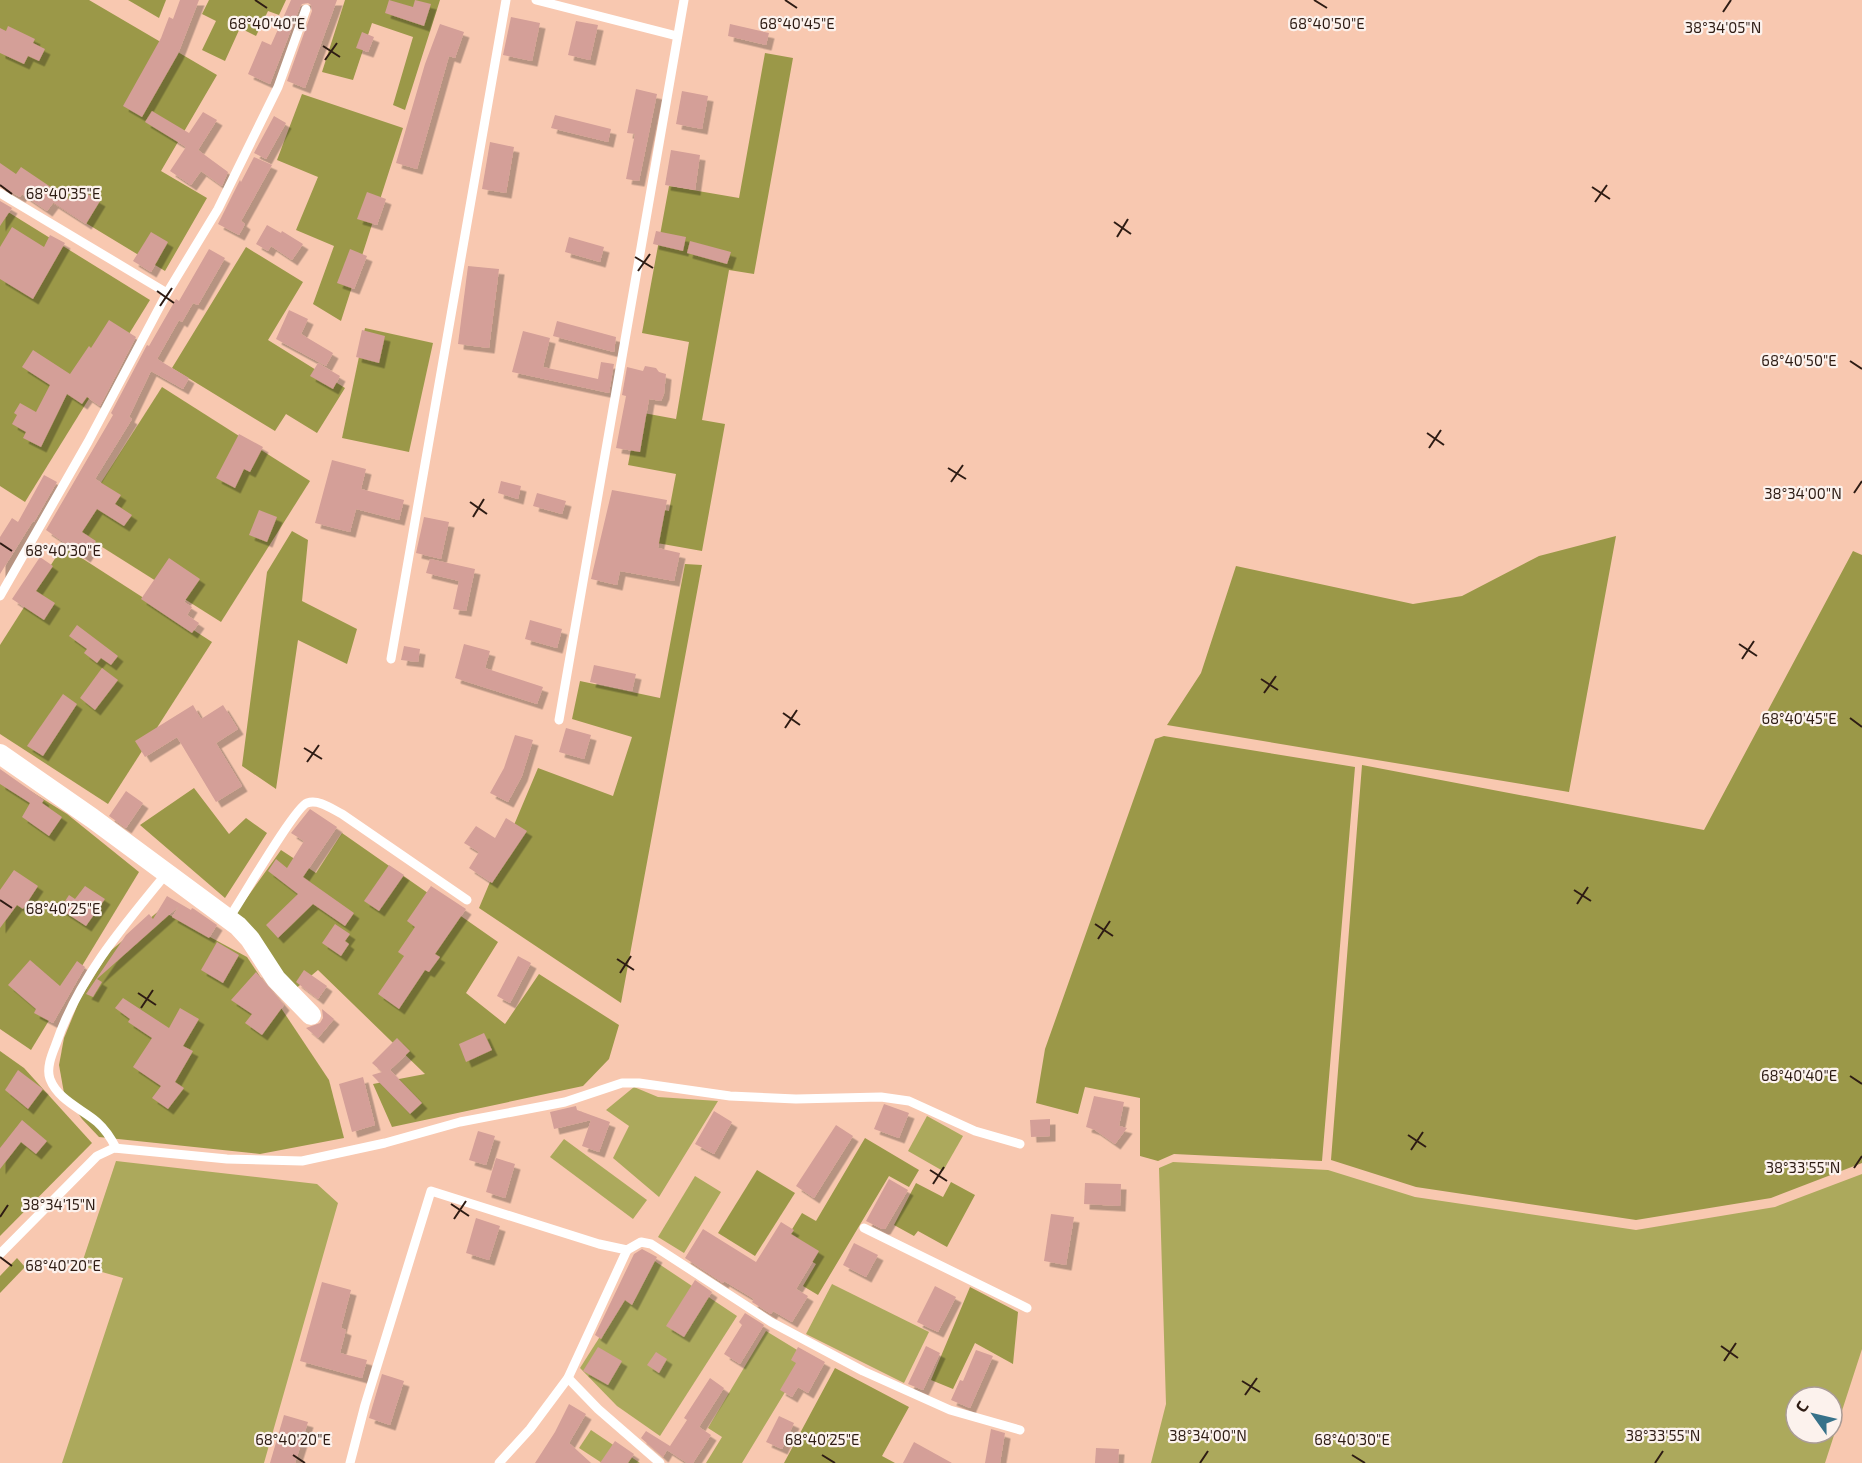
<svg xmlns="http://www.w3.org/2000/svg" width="1862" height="1463" viewBox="0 0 1862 1463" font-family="'Exo 2',sans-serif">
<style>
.green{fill:#aca95c;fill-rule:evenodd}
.forest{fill:#9b9848}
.building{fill:#d49f98;filter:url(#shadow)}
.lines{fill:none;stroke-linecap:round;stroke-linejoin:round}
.service{stroke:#fff;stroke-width:9}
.minor{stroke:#fff;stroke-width:20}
.ticks{fill:none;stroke:#2e1c14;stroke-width:2}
.ticks-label{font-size:15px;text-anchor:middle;fill:#2e1c14;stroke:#fcf2ed;stroke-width:4.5;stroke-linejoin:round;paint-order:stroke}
</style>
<defs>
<filter id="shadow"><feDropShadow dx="5.5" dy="5.5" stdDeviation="0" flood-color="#0004"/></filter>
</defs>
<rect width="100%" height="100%" fill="#f8c8b0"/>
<g class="green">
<path d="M634 1087 658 1097 718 1101 659 1197 613 1158 629 1126 606 1110Z"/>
<path d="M927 1116 963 1136 943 1171 908 1151Z"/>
<path d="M564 1139 647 1200 633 1219 550 1157Z"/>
<path d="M116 1161 317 1184 338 1203 264 1463H62L123 1278 81 1266Z"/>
<path d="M1173 1162 1328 1170 1415 1197 1636 1230 1775 1207 1862 1174V1349L1825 1463H1151L1166 1404 1159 1168ZM1796 1397H1832V1433H1796Z"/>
<path d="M695 1176 721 1192 684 1253 658 1237Z"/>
<path d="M650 1258 737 1316 660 1436 617 1406 580 1368Z"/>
<path d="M832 1284 929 1332 904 1383 806 1334Z"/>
<path d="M766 1331 807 1356 742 1463H706L722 1437 708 1428Z"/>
<path d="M591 1430 640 1463H602L579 1448Z"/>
</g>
<g class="forest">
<path d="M0 0H89L217 75 161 171 207 198 165 271 0 171Z"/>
<path d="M128 0H166L159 18Z"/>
<path d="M209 0H286L279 15 268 11 256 36 240 28 225 61 202 50 216 21 202 14Z"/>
<path d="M345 0H440L405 110 393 105 413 37 372 23 353 80 322 72Z"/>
<path d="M765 53 793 58 754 274 729 270 702 420 725 424 702 551 629 538 635 505 669 511 676 474 628 465 638 412 676 419 689 342 642 333 669 186 739 198Z"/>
<path d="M302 94 403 128 341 321 313 304 334 246 296 230 318 177 277 160Z"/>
<path d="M0 207 150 300 25 502 0 486Z"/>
<path d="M246 247 303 282 268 340 345 388 317 433 286 414 275 431 172 368Z"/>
<path d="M365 328 433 343 409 452 342 438Z"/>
<path d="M162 387 310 481 221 622 72 528Z"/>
<path d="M292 531 308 540 302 601 357 629 347 664 298 640 276 789 242 766 267 572Z"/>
<path d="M1616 536 1569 792 1167 725 1201 673 1236 566 1413 604 1462 596 1539 556Z"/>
<path d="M63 546 212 642 108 804 0 734V645Z"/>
<path d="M1853 551 1862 555V1163L1771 1198 1636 1220 1416 1187 1331 1160 1362 765 1704 830Z"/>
<path d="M685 564 702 565 621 1003 479 908 538 768 613 796 632 737 572 719 580 681 660 698Z"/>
<path d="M1164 736 1355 767 1322 1161 1174 1154 1158 1161 1140 1156V1098L1085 1087 1078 1114 1036 1103 1045 1049 1155 739Z"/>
<path d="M0 772 67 814 139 872 31 1050 0 1029Z"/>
<path d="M194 788 229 834 246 818 267 833 225 898 140 825Z"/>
<path d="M342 833 498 942 466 993 505 1024 539 974 619 1025 609 1059 583 1086 392 1127 373 1084 425 1074 318 970 294 990 236 913 281 850 316 873Z"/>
<path d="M160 910 247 957 329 1080 344 1138 260 1154 99 1137 82 1119 64 1093 59 1065 64 1038 80 999 109 952Z"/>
<path d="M0 1051 24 1068 92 1143 0 1236Z"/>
<path d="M865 1138 919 1170 909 1187 889 1176 818 1295 803 1286 816 1264 783 1244 802 1213 816 1221Z"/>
<path d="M757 1170 795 1193 755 1256 718 1233Z"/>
<path d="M951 1182 975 1195 947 1247 918 1231 914 1236 894 1225 916 1183 943 1197Z"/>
<path d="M17 1258 25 1267 0 1293V1276Z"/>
<path d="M970 1287 1018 1312 1013 1364 975 1343 953 1389 931 1380Z"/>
<path d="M835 1368 909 1407 882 1456 895 1463H784Z"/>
</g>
<g class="building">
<path d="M180 0H199L178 54 142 117 123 106 161 38 169 17 173 19Z"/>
<path d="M291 0H337L305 88 287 81 312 11 311 5 308 3 302 4 300 7 270 84 248 74 262 41 271 45Z"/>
<path d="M389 0 413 7 415 0 431 4 424 26 385 13Z"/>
<path d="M511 17 540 23 532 61 503 55Z"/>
<path d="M576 21 598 25 590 60 568 55Z"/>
<path d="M440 24 464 32 455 58 449 56 417 169 396 163 425 64Z"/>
<path d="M730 24 769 33 766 45 728 36Z"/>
<path d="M8 26 35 39 33 43 45 49 39 61 28 56 24 64 0 53V28L6 31Z"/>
<path d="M362 32 374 37 368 52 356 48Z"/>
<path d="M636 89 657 94 639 181 626 179 635 134 627 133Z"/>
<path d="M682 91 708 96 702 129 676 124Z"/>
<path d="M152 111 189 133 203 112 217 120 198 150 228 172 222 186 201 171 191 185 170 171 186 147 145 122Z"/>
<path d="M555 115 611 129 608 142 551 128Z"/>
<path d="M274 116 286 123 266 159 254 153Z"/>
<path d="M490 142 514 147 506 193 482 189Z"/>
<path d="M671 150 700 155 695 190 665 185Z"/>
<path d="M254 157 272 165 241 221 245 224 239 235 218 224 240 180 241 182Z"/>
<path d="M0 163 16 174 21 167 70 200 77 188 100 201 86 224 53 203 47 211 22 194 20 197 0 186Z"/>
<path d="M367 192 386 199 377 225 357 219Z"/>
<path d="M0 201 12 208 0 226Z"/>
<path d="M267 225 281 233 282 231 303 244 292 260 271 246 268 251 256 244Z"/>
<path d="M12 227 44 247 50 235 65 243 33 299 0 279V247Z"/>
<path d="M656 231 686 237 683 251 653 244Z"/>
<path d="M151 232 168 242 151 272 133 261Z"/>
<path d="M569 237 604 247 600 262 565 252Z"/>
<path d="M690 241 731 252 727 264 687 253Z"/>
<path d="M209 249 225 258 198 305 193 303 182 322 179 320 157 359 189 378 183 389 151 371 129 417 132 419 95 479 121 495 115 504 132 515 124 526 97 509 82 532 96 541 85 557 46 530 113 415 111 413 147 345 149 346 176 299 179 301Z"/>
<path d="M350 249 367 256 354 289 337 283Z"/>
<path d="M468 266 499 269 489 348 458 344Z"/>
<path d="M289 310 308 319 301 334 333 353 326 366 276 339Z"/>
<path d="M109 320 136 337 100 406 87 397 82 404 67 394 41 447 23 438 26 432 12 424 17 415 14 413 20 403 36 412 50 385 22 367 33 350 70 374 89 346 91 348Z"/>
<path d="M557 321 616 337 614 352 553 336Z"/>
<path d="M362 330 385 336 379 363 356 357Z"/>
<path d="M523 331 550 338 543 367 598 379 601 362 614 364 609 393 512 372Z"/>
<path d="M318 363 340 376 333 389 310 376Z"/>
<path d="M645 366 656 368 659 372 666 374 664 394 661 401 649 399 640 452 616 448 626 396 622 395 627 367 643 371Z"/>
<path d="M239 434 263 447 250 472 244 469 235 488 216 478Z"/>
<path d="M332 460 366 469 361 489 404 500 399 520 356 509 350 532 315 523Z"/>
<path d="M44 475 57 482 34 522 33 521 0 574V537L12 518 18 522Z"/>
<path d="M501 481 521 486 518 499 498 493Z"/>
<path d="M612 490 667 500 658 548 680 553 674 581 620 571 617 585 591 579Z"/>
<path d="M537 493 566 501 562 514 533 506Z"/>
<path d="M259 510 277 517 267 542 249 535Z"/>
<path d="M424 517 449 522 441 559 416 553Z"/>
<path d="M40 557 53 566 36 591 55 603 44 620 12 599Z"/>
<path d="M169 558 200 579 184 602 192 607 187 615 199 623 192 633 141 599Z"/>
<path d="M430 559 475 569 466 611 453 609 459 581 426 573Z"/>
<path d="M530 620 562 629 557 648 525 639Z"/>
<path d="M77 625 118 656 111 665 101 658 97 663 84 653 87 649 69 636Z"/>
<path d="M464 644 490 651 485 668 543 687 537 704 455 678Z"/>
<path d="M404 646 420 649 418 662 401 660Z"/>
<path d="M594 665 636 674 632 691 590 682Z"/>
<path d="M102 668 118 680 95 710 80 698Z"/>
<path d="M63 694 77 704 43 756 27 746Z"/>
<path d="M193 705 201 719 223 705 238 729 216 743 242 786 216 802 177 737 145 757 135 741Z"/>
<path d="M566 728 591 735 584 759 559 752Z"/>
<path d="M515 735 533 740 522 776 508 802 490 793 504 768Z"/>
<path d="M0 769 44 800 42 803 62 817 49 836 22 817 30 803 0 784Z"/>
<path d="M126 791 143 803 126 828 109 816Z"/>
<path d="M310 809 337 827 303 877 354 913 345 926 313 904 278 938 266 925 298 894 268 871 276 859 287 868 304 841 291 833Z"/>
<path d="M506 818 527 831 492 883 469 868 479 852 464 843 476 826 495 838Z"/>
<path d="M389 865 404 875 379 911 364 901Z"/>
<path d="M14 870 38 886 23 909 17 905 0 928V890Z"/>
<path d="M85 886 105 899 86 926 60 909 69 895 75 899Z"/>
<path d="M431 886 466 909 435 954 440 957 429 972 425 970 399 1009 378 994 404 956 398 952 415 927 407 921Z"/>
<path d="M167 896 191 910 192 908 194 909 217 925 209 938 172 917 179 906 97 979 102 982 93 997 86 994 126 935 149 914 153 919Z"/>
<path d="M335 924 350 934 345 941 349 944 341 956 322 943Z"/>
<path d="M217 942 239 955 223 983 201 970Z"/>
<path d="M518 956 531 963 510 1003 497 996Z"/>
<path d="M30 960 60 986 77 961 85 967 53 1023 34 1013 36 1009 8 985Z"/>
<path d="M304 970 327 986 318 999 296 982Z"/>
<path d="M256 972 284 1005 262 1035 245 1023 252 1014 231 1000Z"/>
<path d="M123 998 169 1028 180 1008 199 1019 183 1046 193 1051 175 1082 184 1088 168 1109 152 1098 161 1086 133 1067 152 1038 128 1022 130 1019 115 1008Z"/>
<path d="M322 1009 334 1019 318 1038 306 1028 320 1023 323 1018Z"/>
<path d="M484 1033 492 1050 466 1062 459 1044Z"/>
<path d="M397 1038 410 1051 390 1070 422 1103 410 1114 372 1075 382 1072 372 1063Z"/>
<path d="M18 1070 43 1089 28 1109 5 1090Z"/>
<path d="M363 1077 375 1125 352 1132 339 1084Z"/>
<path d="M1094 1096 1124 1102 1119 1126 1127 1128 1115 1144 1095 1130 1086 1127Z"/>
<path d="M884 1104 909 1113 899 1138 874 1129Z"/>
<path d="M576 1106 577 1110 610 1122 599 1152 582 1146 591 1120 554 1129 550 1112Z"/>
<path d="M714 1111 732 1122 714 1154 695 1144Z"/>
<path d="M1050 1119V1136L1031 1137 1030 1120Z"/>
<path d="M22 1120 47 1141 36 1154 21 1142 0 1169V1148Z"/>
<path d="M836 1125 853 1136 814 1198 796 1186Z"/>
<path d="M478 1131 495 1136 486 1165 469 1160Z"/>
<path d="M496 1158 515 1164 505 1198 486 1192Z"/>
<path d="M889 1179 908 1190 885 1229H882L866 1221Z"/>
<path d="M1085 1183 1121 1184 1120 1206 1084 1204Z"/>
<path d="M1051 1214 1074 1217 1066 1265 1044 1261Z"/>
<path d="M476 1218 500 1226 489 1260 466 1253Z"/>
<path d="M781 1222 794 1230 791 1234 819 1251 796 1289 808 1296 792 1322 773 1311 771 1314 752 1302 754 1299 724 1281 723 1283 685 1258 703 1229 756 1262Z"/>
<path d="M854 1243 878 1255 866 1277 843 1265Z"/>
<path d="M642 1249 657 1257 632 1305 625 1300 601 1339 595 1335 634 1254Z"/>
<path d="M695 1280 712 1292 684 1337 666 1326Z"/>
<path d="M322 1282 351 1290 341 1328 346 1330 340 1353 367 1360 362 1378 300 1361Z"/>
<path d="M935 1286 956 1297 938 1332 917 1322Z"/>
<path d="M745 1313 764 1325 740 1364 724 1354 742 1325 739 1322Z"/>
<path d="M926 1346 940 1353 923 1390 908 1384Z"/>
<path d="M598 1347 622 1361 608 1385 583 1371Z"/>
<path d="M798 1347 825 1362 808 1393 798 1387 792 1397 780 1390 796 1363 791 1360Z"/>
<path d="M976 1350 993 1356 970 1408 951 1400 960 1380 963 1381Z"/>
<path d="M656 1352 667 1359 659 1373 647 1365Z"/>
<path d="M382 1374 404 1381 390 1425 369 1418Z"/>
<path d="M710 1378 724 1388 699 1427 711 1435 693 1463H687L667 1450 663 1457 641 1438 646 1431 670 1446 687 1420 684 1418Z"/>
<path d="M569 1404 586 1414 569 1443 591 1463H535L555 1432Z"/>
<path d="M284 1415 308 1422 295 1463H270Z"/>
<path d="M779 1416 794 1423 782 1449 766 1442Z"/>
<path d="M991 1429 1005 1433 1000 1463H985Z"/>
<path d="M615 1441 634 1454 628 1463H600Z"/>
<path d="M914 1442 952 1463H903Z"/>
<path d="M1096 1448 1119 1449 1118 1463H1095Z"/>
</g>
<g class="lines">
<g class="service">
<path d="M536 0 677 36"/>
<path d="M0 193 167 293"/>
<path d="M0 596 88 442 167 293 218 209 278 87 306 9"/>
<path d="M391 659 506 0"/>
<path d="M559 720 684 0"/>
<path d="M229 918C240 902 295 807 307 803 319 799 332 809 342 814L467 900"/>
<path d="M116 1148C111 1138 106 1130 97 1122 82 1109 58 1100 50 1079 46 1068 52 1054 56 1044 78 979 123 926 166 874"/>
<path d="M864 1228 1027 1308"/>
<path d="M627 1250 641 1242 651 1244 771 1322 863 1371 950 1410 1020 1430"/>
<path d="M0 1254 97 1156 114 1148 227 1159 302 1161 385 1143 460 1122 565 1102 622 1083H639L730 1096 796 1099 881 1097 909 1101 975 1131 1020 1144"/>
<path d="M568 1378 598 1409 660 1463"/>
<path d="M350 1463 365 1405 431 1191 599 1244 627 1250 568 1378 530 1429 499 1463"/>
</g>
<path class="minor" d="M0 754 92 818 238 926 250 939 276 979 311 1015"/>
</g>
<path class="ticks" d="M255 0 267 8M785 0 797 8M1314 0 1327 8M1723 12 1731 0M323 46 340 57M325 60 337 43M0 185 12 194M1592 187 1610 199M1595 202 1607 185M1114 222 1131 234M1117 237 1128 219M635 257 653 268M638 271 650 254M157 291 174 303M160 306 172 288M1850 361 1862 369M1427 433 1444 445M1429 448 1441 430M948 468 966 479M951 482 963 465M1854 493 1862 481M470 502 487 514M473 517 484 499M0 543 12 551M1739 644 1757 656M1742 659 1754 641M1261 679 1278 690M1264 693 1276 676M783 713 800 725M1850 718 1862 727M785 728 797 710M304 748 322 759M307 762 319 745M1574 890 1591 901M0 900 12 908M1577 904 1588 887M1095 924 1113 936M1098 939 1110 921M617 959 634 970M620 973 631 956M138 993 156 1005M141 1008 153 990M1850 1076 1862 1084M1408 1135 1426 1147M1411 1150 1423 1132M1854 1168 1862 1156M930 1170 947 1181M933 1184 944 1167M451 1204 469 1216M0 1217 8 1205M454 1219 466 1201M0 1257 12 1266M1721 1346 1738 1358M1724 1361 1736 1343M1242 1381 1260 1392M1245 1395 1257 1378M293 1455 305 1463M822 1455 835 1463M1352 1455 1365 1463M1200 1463 1208 1451M1655 1463 1663 1451"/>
<g class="ticks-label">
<text x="797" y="29">68°40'45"E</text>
<text x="1327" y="29">68°40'50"E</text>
<text x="267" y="29">68°40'40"E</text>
<text x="1723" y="33">38°34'05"N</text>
<text x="63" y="199">68°40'35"E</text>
<text x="1799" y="366">68°40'50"E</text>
<text x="1803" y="499">38°34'00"N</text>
<text x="63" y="556">68°40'30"E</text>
<text x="1799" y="724">68°40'45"E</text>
<text x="63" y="914">68°40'25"E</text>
<text x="1799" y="1081">68°40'40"E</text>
<text x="1803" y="1173">38°33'55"N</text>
<text x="59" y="1210">38°34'15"N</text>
<text x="63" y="1271">68°40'20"E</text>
<text x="1208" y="1441">38°34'00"N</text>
<text x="1663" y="1441">38°33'55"N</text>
<text x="293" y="1445">68°40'20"E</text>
<text x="822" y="1445">68°40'25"E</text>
<text x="1352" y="1445">68°40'30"E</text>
</g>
<g transform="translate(1814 1415) rotate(304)"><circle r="28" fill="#fcf2ed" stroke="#aa9c96" stroke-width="1.5"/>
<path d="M0-4.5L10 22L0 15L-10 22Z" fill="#37728a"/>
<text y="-9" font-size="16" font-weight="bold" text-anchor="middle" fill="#2e1c14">С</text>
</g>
</svg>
